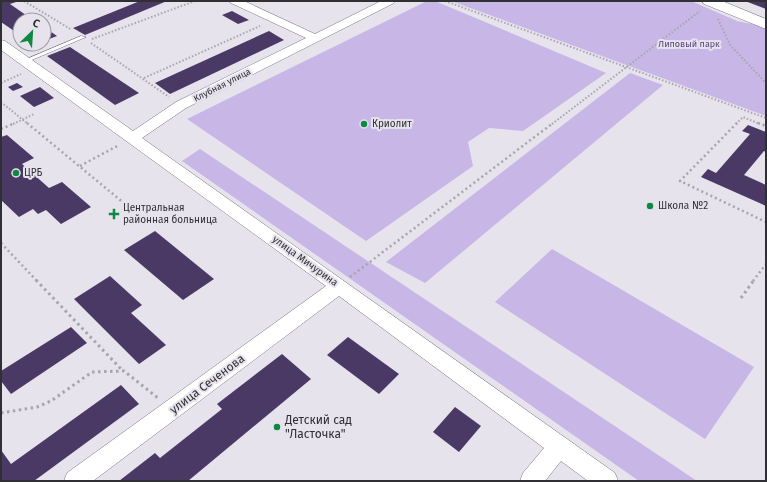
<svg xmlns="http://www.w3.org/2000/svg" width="767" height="482" viewBox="0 0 767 482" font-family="'Fira Sans',sans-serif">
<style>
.green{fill:#c7b6e6}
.building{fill:#4a3965}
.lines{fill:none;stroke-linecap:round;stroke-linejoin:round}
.lane-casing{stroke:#75727b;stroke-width:1}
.street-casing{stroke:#75727b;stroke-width:1}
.secondary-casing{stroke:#75727b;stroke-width:1}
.path-far2{stroke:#a7a4ac;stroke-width:2;stroke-dasharray:1.5 2;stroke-linecap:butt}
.path-far1{stroke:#a7a4ac;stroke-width:2.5;stroke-dasharray:2 3;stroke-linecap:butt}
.path{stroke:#a7a4ac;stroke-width:3;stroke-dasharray:2.5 3.5;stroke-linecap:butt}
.lane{fill:#fff;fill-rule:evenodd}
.street{fill:#fff;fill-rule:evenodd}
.secondary{fill:#fff;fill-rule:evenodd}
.poi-dot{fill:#0e8843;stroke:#e6e3ed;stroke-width:1.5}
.labels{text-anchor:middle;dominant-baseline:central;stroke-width:4;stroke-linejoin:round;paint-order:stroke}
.far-park-label{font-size:9px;fill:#5c4182;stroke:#e6e3ed}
.far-street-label{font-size:9px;fill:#302f33;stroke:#e6e3ed}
.poi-label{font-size:10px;fill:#302f33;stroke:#e6e3ed;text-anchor:start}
.street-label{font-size:10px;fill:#302f33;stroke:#e6e3ed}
.near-street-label{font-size:12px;fill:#302f33;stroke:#e6e3ed}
.near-poi-label{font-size:12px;fill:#302f33;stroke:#e6e3ed;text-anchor:start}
</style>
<rect width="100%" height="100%" fill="#e6e3ed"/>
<g class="green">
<path d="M427 1H435L606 73 523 131 489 128 468 142 473 166 366 241 187 119Z"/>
<path d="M451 1H691L737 21 766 27V116Z"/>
<path d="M630 73 663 85 425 283 386 262Z"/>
<path d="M200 149 697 481H639L182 161Z"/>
<path d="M552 249 754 367 705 439 495 302Z"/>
</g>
<g class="building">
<path d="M1 1H19L10 4 33 20H20V35L1 22Z"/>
<path d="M140 1H167L85 35 73 28Z"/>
<path d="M745 1H766V9Z"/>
<path d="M232 11 249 20 238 24 222 15Z"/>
<path d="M44 27 57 36 44 41Z"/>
<path d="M269 31 284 40 170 94 155 83Z"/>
<path d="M70 47 139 93 115 105 47 56Z"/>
<path d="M17 83 23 87 13 91 8 87Z"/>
<path d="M40 87 54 98 34 107 20 96Z"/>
<path d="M748 125 766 132V152L764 151 744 175 766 185V206L701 177 708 169 716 173 750 134 742 131Z"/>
<path d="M7 135 34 158 22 164 49 188 62 182 91 207 61 224 46 210 38 214 33 209 19 217 1 200V137Z"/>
<path d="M155 231 214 279 183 300 124 250Z"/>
<path d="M110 276 142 305 131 313 166 345 139 364 74 299Z"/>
<path d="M71 327 87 343 11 394 1 381V371Z"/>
<path d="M348 337 399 374 379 394 327 355Z"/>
<path d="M282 354 311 379 188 481H119L155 453 160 458 222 409 217 404Z"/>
<path d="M121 385 139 404 34 481H1V450L11 464Z"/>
<path d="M455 407 481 426 459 452 433 432Z"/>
</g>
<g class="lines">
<g class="lane-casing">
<path id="lane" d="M81 36 86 37 27 62 25 63 22 61Z"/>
</g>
<g class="street-casing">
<path id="street" d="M229 1H244L315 34 381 1H396L394 3 186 108 142 138 615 473 618 481H588L561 461 545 481H520L523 473 544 448 339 296 93 481H64L67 473 326 286 1 50V40L5 41 133 131 176 102 306 38 231 3Z"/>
</g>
<g class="secondary-casing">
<path id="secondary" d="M702 1H722L766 19V29L704 4Z"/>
</g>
<g class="path-far2">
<path d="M24 1 72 30"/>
<path d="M445 1 766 118"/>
<path d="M718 19 730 45 766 83"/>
<path d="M92 39 195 1"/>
<path d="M91 43 169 97"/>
<path d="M144 78 260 26"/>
<path d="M1 83 21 74"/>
<path d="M1 102 28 124"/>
<path d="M13 124 34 114"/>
<path d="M552 124 700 11"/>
<path d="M736 124 743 117 760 124"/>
</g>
<g class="path-far1">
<path d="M27 123 142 218"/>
<path d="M737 123 680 181 766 222"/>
<path d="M758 123 766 126"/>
<path d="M1 129 15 123"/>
<path d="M80 166 119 145"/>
<path d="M1 243 37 281"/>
<path d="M350 277 553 123"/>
<path d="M753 281 766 264"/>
</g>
<g class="path">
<path d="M36 280 123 371"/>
<path d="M741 298 754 280"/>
<path d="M1 413 37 407 51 401 92 372 124 371 158 398"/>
</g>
<use href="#lane" class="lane"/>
<use href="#street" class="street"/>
<use href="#secondary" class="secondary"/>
</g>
<g class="poi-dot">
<circle cx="364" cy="124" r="4"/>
<circle cx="16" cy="173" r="4"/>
<circle cx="650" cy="206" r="4"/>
<path d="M112 208h4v4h4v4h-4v4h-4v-4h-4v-4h4z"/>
<circle cx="277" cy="427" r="4"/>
</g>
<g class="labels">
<g class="far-park-label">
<text x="689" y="44">Липовый парк</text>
</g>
<g class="far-street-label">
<text transform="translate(222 85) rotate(-27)">Клубная улица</text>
</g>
<g class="poi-label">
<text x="372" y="124">Криолит</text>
<text x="24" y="173">ЦРБ</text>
<text x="658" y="206">Школа №2</text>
<text x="123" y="208">Центральная<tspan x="123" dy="12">районная больница</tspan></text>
</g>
<g class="street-label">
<text transform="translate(305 261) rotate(36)">улица Мичурина</text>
</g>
<g class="near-street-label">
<text transform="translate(207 384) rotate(-37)">улица Сеченова</text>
</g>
<g class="near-poi-label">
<text x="285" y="420">Детский сад<tspan x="285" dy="14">"Ласточка"</tspan></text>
</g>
</g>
<rect width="767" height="482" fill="none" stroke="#302f33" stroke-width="4"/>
<g transform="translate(32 32) rotate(25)"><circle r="19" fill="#e6e3ed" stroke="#9d9ba3"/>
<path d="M0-3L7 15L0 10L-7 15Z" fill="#0e8843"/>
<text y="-6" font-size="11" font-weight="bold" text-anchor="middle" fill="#302f33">С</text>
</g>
</svg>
